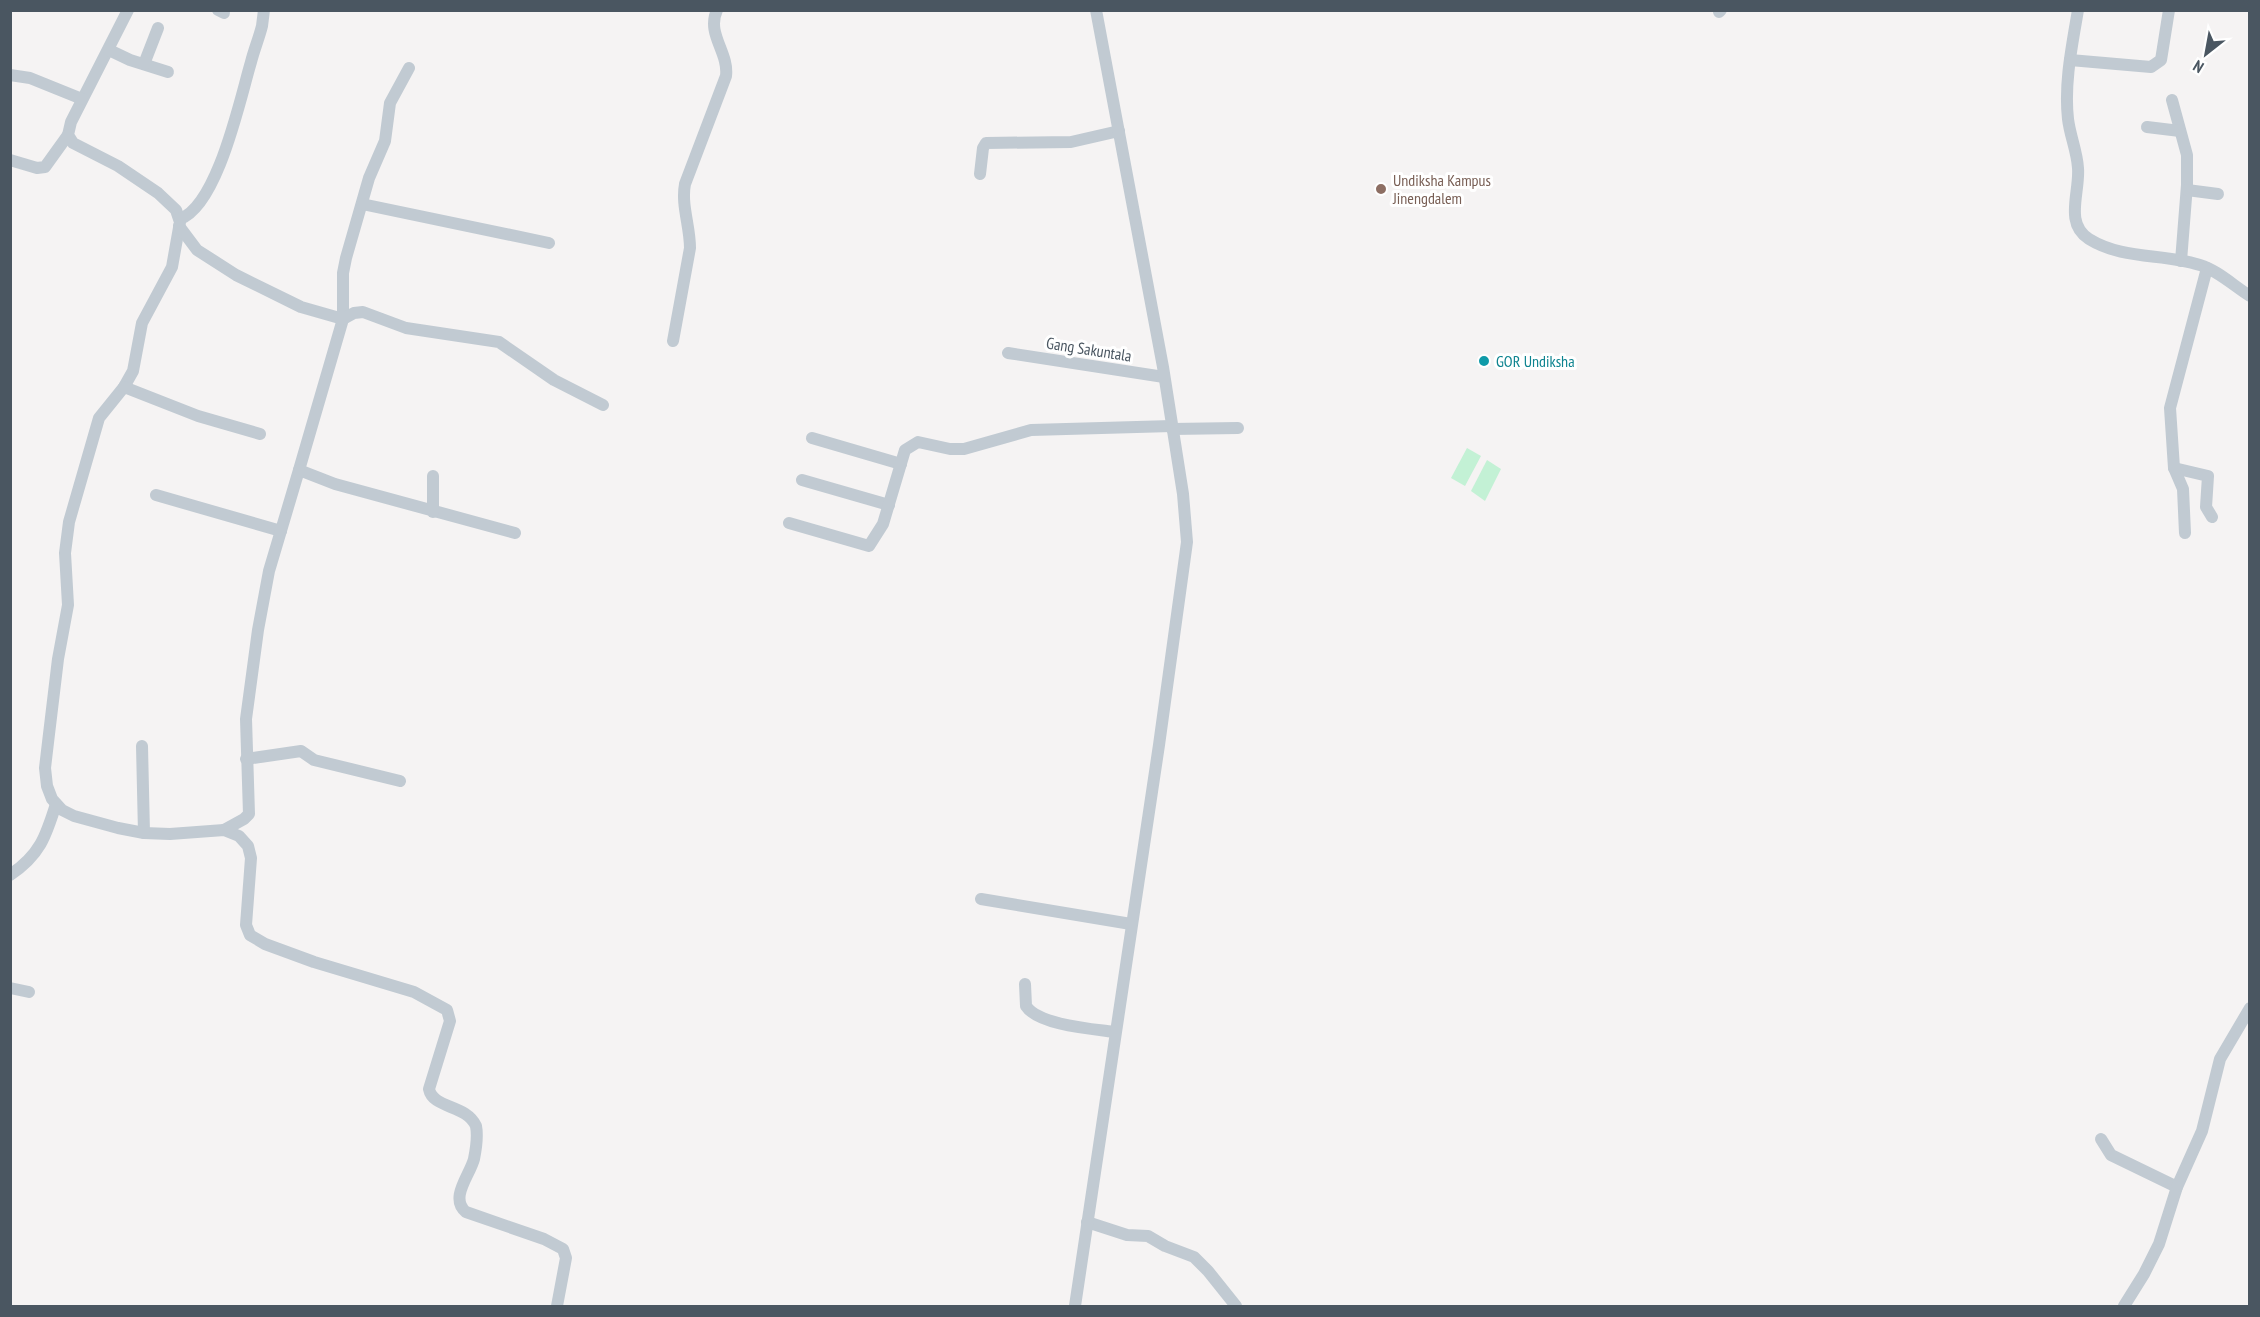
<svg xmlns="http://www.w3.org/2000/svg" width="2260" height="1317" viewBox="0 0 2260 1317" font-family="'PT Sans Narrow',sans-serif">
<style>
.green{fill:#c3f1d5}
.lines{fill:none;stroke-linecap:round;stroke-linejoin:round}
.minor{stroke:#c1cad2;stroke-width:12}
.education-dot{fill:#8d6e63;stroke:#fff;stroke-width:2}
.culture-dot{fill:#0f9aa8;stroke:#fff;stroke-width:2}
.labels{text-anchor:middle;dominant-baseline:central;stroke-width:6;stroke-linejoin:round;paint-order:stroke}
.education-label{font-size:16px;fill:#785e54;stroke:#fff;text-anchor:start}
.street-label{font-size:16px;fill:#4a5661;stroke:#fff}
.culture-label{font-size:16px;fill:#0d838f;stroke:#fff;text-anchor:start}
</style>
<rect width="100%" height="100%" fill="#f5f3f3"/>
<g class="green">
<path d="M1467 448 1481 456 1465 486 1451 478Z"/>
<path d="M1487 460 1501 469 1485 501 1471 491Z"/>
</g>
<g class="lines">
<g class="minor">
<path d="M128 10 71 122 68 135 73 143 118 166 158 193 176 210 180 222 172 267 142 323 133 371 124 387 99 418 69 522 65 553 68 605 58 659 49 734 45 768 47 786 52 799 62 810 74 816 118 828 144 833 170 834 224 830 239 836 248 846 251 858 246 925 250 935 265 944 314 962 414 992 447 1010 450 1021 429 1089C433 1109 466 1104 476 1126 478 1136 476 1149 474 1159 470 1175 449 1198 466 1212L544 1239 563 1249 566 1258 557 1306"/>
<path d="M218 10 224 13"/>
<path d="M2078 10C2072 46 2064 83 2068 119 2070 136 2077 151 2078 168 2080 193 2064 223 2089 239 2123 260 2163 253 2200 265 2217 270 2234 286 2250 296"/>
<path d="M1719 12 1721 10"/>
<path d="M109 50 130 60 168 72"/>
<path d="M2070 60 2151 67 2161 60 2169 10"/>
<path d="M144 64 158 28"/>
<path d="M409 68 390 103 385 141 369 178 346 258 343 273V319L299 470 335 484 515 533"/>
<path d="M10 75 30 78 82 99"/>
<path d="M2172 100 2187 155V185L2181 261"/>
<path d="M2147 127 2180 131"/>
<path d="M10 160 37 168 45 167 68 135"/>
<path d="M980 174 983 148 986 143 1071 142 1119 131"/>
<path d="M2187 190 2218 194"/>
<path d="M362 204 549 243"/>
<path d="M180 219C218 205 240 99 251 62 254 50 259 38 262 26L264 10"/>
<path d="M179 226 197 250 236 275 301 307 343 319 354 313 363 312 406 328 499 342 554 380 603 405"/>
<path d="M673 341 690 248C690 226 681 205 685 184L726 76C729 52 706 34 717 10"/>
<path d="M1008 353 1164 377"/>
<path d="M124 387 198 416 260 434"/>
<path d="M1172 429 1238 428"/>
<path d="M812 438 901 464"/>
<path d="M2174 468 2208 476 2206 507 2212 517"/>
<path d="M802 480 889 505"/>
<path d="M156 495 281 531"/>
<path d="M433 512V476"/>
<path d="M789 523 869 546 883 524 905 450 918 442 950 449H964L1031 430 1172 426"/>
<path d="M2185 533 2183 489 2174 468 2170 408 2207 268"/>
<path d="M142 746 144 833"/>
<path d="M246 759 301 751 314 760 400 781"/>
<path d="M224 830 244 819 249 814 246 719 258 630 269 571 299 470"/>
<path d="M10 875C40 855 46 836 56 804"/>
<path d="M981 899 1131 924"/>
<path d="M1025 984 1026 1006C1038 1025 1093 1029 1115 1032"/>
<path d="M10 988 29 992"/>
<path d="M2101 1139 2111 1155 2177 1187"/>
<path d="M1087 1222 1127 1235 1148 1236 1165 1246 1194 1257 1208 1271 1236 1306"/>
<path d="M1075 1306 1159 745 1187 542 1183 494 1163 367 1096 10"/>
<path d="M2124 1306 2144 1274 2159 1244 2177 1187 2202 1131 2220 1059 2250 1008"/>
</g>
</g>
<circle class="education-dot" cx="1381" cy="189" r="6"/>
<circle class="culture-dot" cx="1484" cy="361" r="6"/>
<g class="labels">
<g class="education-label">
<text x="1393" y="180">Undiksha Kampus<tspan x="1393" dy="18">Jinengdalem</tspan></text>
</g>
<g class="street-label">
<text transform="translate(1089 349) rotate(9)">Gang Sakuntala</text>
</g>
<g class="culture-label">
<text x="1496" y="361">GOR Undiksha</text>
</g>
</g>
<rect width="2260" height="1317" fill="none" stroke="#4a5661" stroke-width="24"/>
<g transform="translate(2206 54) rotate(211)" stroke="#ffffff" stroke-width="4.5" paint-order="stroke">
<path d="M0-4.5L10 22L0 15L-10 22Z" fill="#4a5661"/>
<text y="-9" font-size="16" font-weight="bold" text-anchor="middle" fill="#4a5661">N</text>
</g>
</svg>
